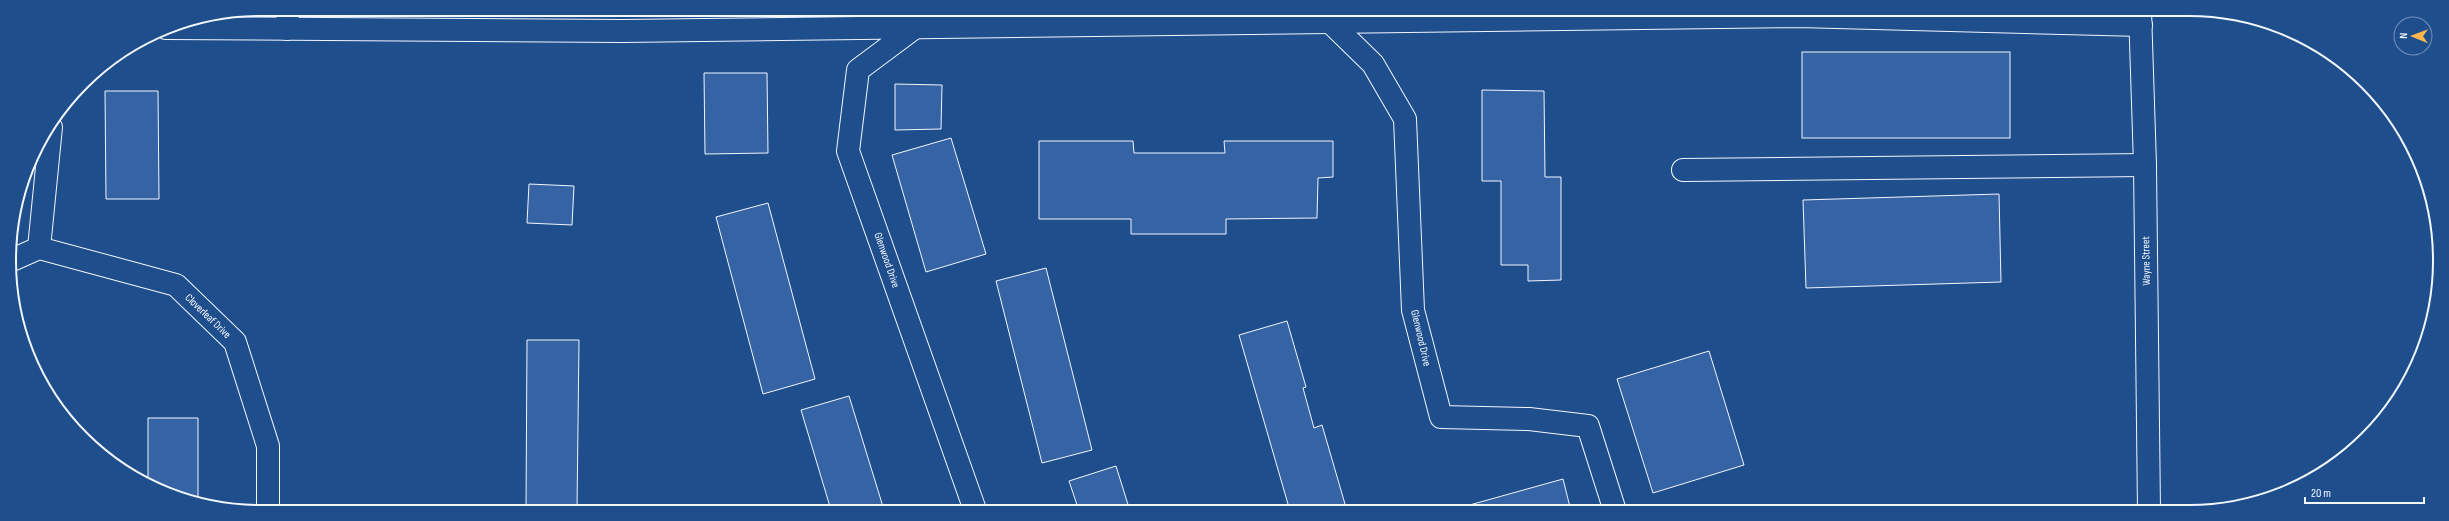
<svg xmlns="http://www.w3.org/2000/svg" width="2449" height="521" viewBox="0 0 2449 521" font-family="'Sofia Sans Condensed',sans-serif">
<style>
.building{fill:#3563a3;stroke:#f2f6ff}
.lines{fill:none;stroke-linecap:round;stroke-linejoin:round}
.minor-casing{stroke:#f2f6ff;stroke-width:24}
.minor{stroke:#1f4e8c;stroke-width:22}
.labels{text-anchor:middle;dominant-baseline:central;stroke-width:3;stroke-linejoin:round;paint-order:stroke}
.street-label{font-size:11px;fill:#f2f6ff;stroke:#1f4e8c}
.rim{fill:none;stroke:#f2f6ff;stroke-width:2}
</style>
<rect width="100%" height="100%" fill="#1f4e8c"/>
<g class="building">
<rect x="1802" y="52" width="208" height="86"/>
<path d="M704 73H767L768 153 705 154Z"/>
<path d="M895 84 942 85 941 129 895 130Z"/>
<path d="M1482 90 1544 91 1545 177H1561V280L1528 281V265H1501V181H1482Z"/>
<path d="M105 91H158L159 199H106Z"/>
<path d="M951 138 986 254 926 272 892 155Z"/>
<path d="M1039 141H1133L1134 153H1225L1224 141H1333V177L1318 178 1317 218 1226 219V234H1131V219H1039Z"/>
<path d="M529 184 574 186 572 225 527 223Z"/>
<path d="M1999 194 2001 282 1806 288 1803 200Z"/>
<path d="M768 203 815 379 763 394 716 217Z"/>
<path d="M1046 268 1092 450 1042 463 996 281Z"/>
<path d="M1287 321 1306 387 1303 388 1314 428 1322 425 1347 511H1290L1239 335Z"/>
<path d="M527 340H579L577 510H526Z"/>
<path d="M1709 351 1744 465 1653 493 1617 379Z"/>
<path d="M849 396 884 510H831L801 410Z"/>
<path d="M148 418H198V500L148 483Z"/>
<path d="M1116 466 1130 511H1079L1069 481Z"/>
<path d="M1563 479 1571 511H1448Z"/>
</g>
<g class="lines">
<g class="minor-casing">
<g id="minor">
<path d="M2140 11 2145 165 2149 511"/>
<path d="M1331 23 1373 64 1405 119 1413 310 1441 417 1529 419 1588 426 1615 511"/>
<path d="M166 28 623 31 1799 16 2141 25"/>
<path d="M287 29 288 9"/>
<path d="M913 29 858 70 848 151 975 510"/>
<path d="M1683 170 2145 165"/>
<path d="M39 248 51 127"/>
<path d="M12 260 39 248 176 285 235 342 268 446V510"/>
</g>
</g>
<use href="#minor" class="minor"/>
</g>
<g class="labels">
<g class="street-label">
<text transform="translate(887 260) rotate(71)">Glenwood Drive</text>
<text transform="translate(2146 261) rotate(-91)">Wayne Street</text>
<text transform="translate(208 316) rotate(44)">Cloverleaf Drive</text>
<text transform="translate(1421 338) rotate(77)">Glenwood Drive</text>
</g>
</g>
<path d="M0 0H2449V521H0ZM260 16H2189A244 244 0 0 1 2433 260V261A244 244 0 0 1 2189 505H260A244 244 0 0 1 16 261V260A244 244 0 0 1 260 16Z" fill="#1f4e8c" fill-rule="evenodd"/>
<path class="rim" d="M260 16H2189A244 244 0 0 1 2433 260V261A244 244 0 0 1 2189 505H260A244 244 0 0 1 16 261V260A244 244 0 0 1 260 16Z"/>
<g transform="translate(2413 36) rotate(271)"><circle r="19" fill="#1f4e8c" stroke="#7391ba"/>
<path d="M0-3L7 15L0 10L-7 15Z" fill="#ffb74d"/>
<text y="-6" font-size="11" font-weight="bold" text-anchor="middle" fill="#f2f6ff">N</text>
</g>
<path d="M2305 497v6h119v-6" fill="none" stroke="#f2f6ff" stroke-width="2"/>
<text x="2311" y="497" font-size="12" fill="#f2f6ff" stroke="#1f4e8c" stroke-width="3" paint-order="stroke">20 m</text>
</svg>
